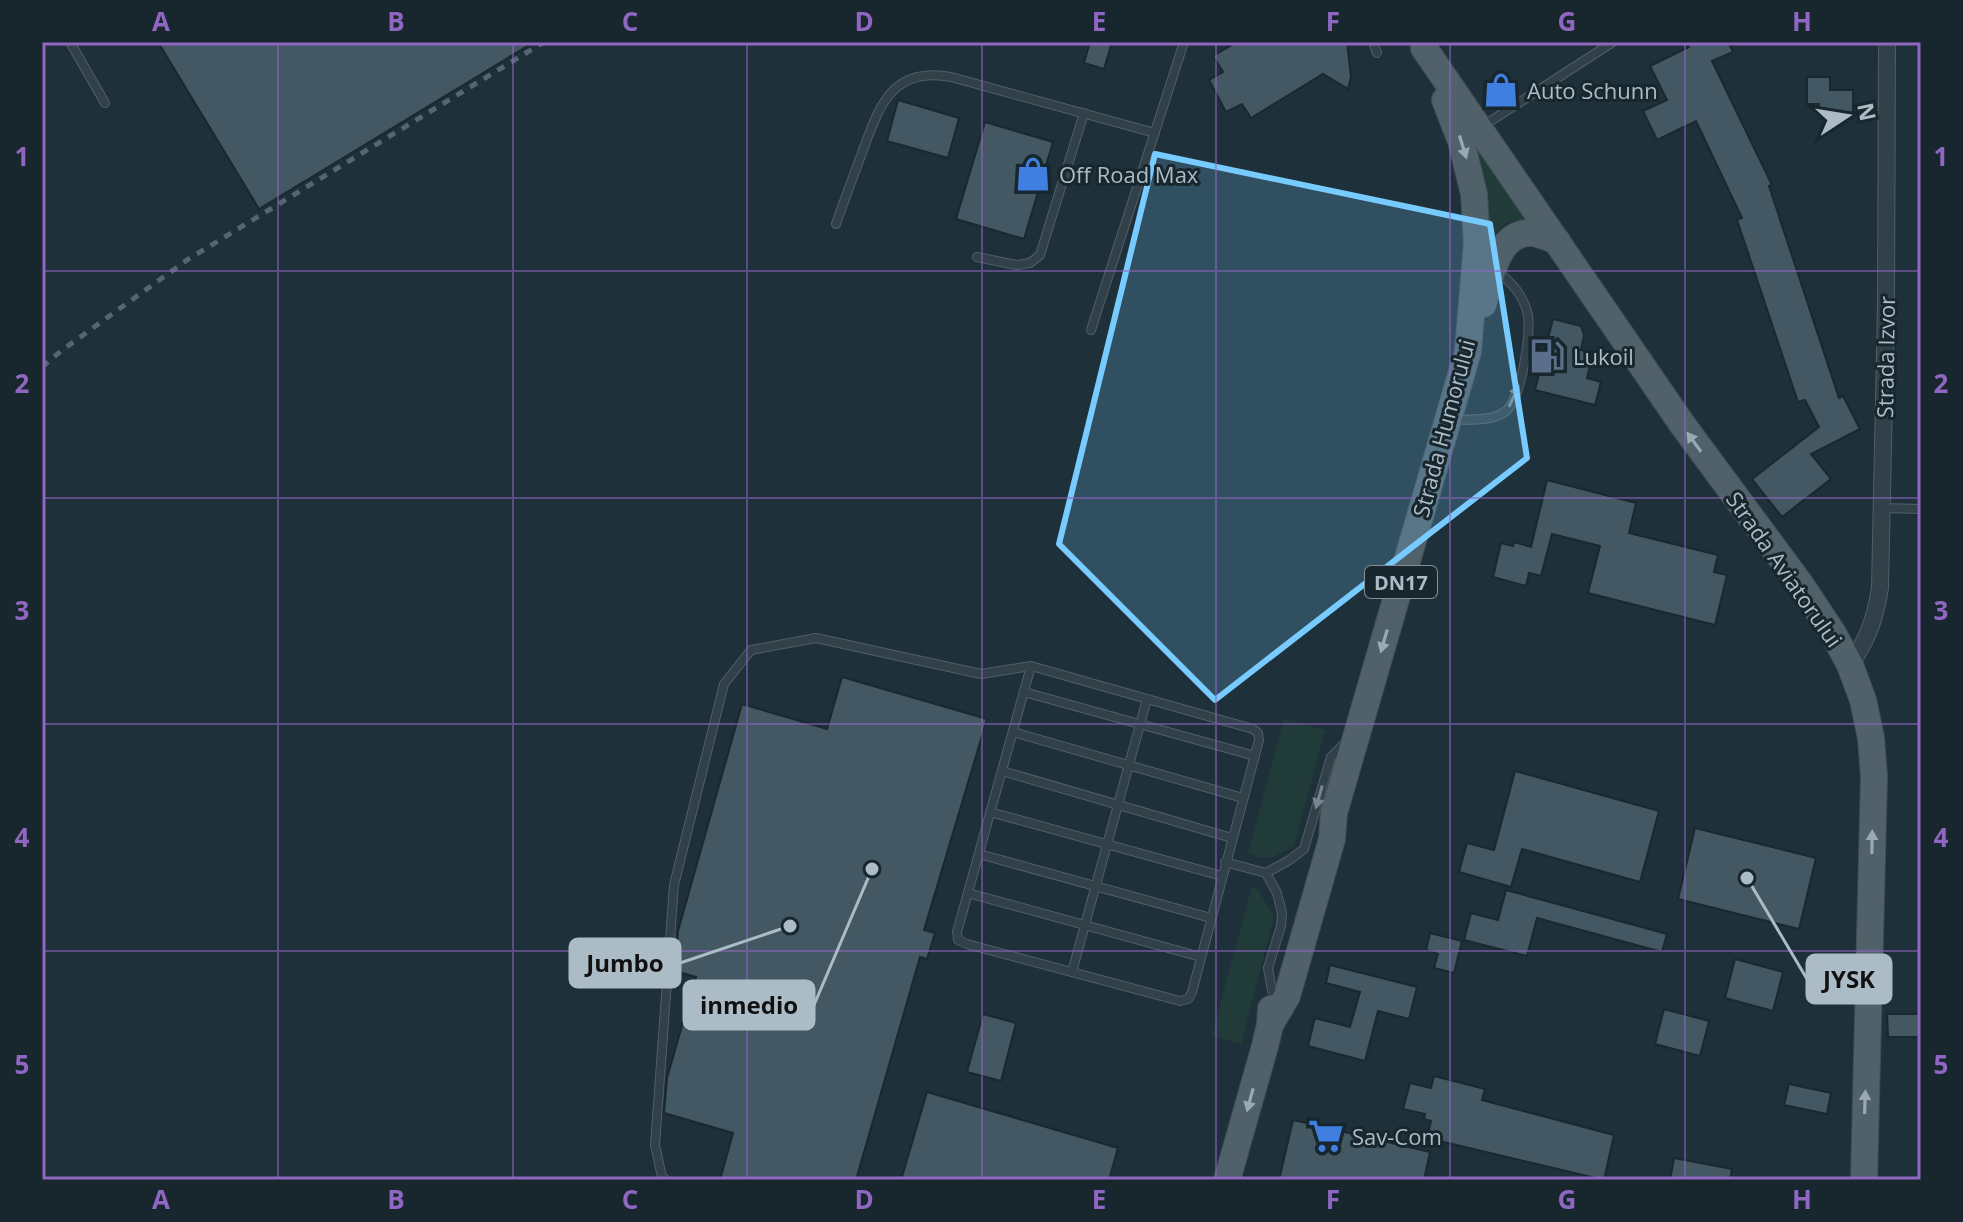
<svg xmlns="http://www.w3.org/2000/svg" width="1963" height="1222" viewBox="0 0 1963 1222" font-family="'Open Sans',sans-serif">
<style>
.green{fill:#213c38}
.building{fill:#445863;stroke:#1a2830;stroke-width:2}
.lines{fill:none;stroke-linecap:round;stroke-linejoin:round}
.service-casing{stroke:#505f67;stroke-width:10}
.minor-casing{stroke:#505f67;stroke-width:18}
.primary-casing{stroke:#3f4d56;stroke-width:28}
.service{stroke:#324149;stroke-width:8}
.minor{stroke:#324149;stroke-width:16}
.primary{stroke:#50616a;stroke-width:26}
.rail{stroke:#536671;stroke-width:5;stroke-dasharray:8 8;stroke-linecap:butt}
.oneway{fill:#9aaab4}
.oneway2{fill:#75858e}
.marked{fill:#78cbff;fill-opacity:0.2;stroke:#78cbff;stroke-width:6;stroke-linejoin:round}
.grid{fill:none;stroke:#8f66c2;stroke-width:2;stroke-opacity:0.55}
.labels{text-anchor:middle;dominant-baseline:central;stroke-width:6;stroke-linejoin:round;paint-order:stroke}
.shield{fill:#18262e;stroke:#808f98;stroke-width:2}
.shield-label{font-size:20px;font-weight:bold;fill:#acbcc6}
.poi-label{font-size:22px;fill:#acbcc6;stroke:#18262e;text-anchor:start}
.street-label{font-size:22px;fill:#acbcc6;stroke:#18262e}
.leader{fill:none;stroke:#acbcc6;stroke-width:3}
.callout-dot{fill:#acbcc6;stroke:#18262e;stroke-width:3}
.callout{fill:#acbcc6;stroke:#acbcc6;stroke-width:3}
.callout-label{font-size:24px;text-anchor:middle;font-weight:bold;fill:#111}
.neatline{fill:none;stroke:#8f66c2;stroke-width:3}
.grid-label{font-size:26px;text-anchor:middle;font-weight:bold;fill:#8f66c2}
</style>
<rect width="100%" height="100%" fill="#1e3039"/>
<g class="green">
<path d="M1470 124 1538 222C1507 215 1498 227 1485 253Z"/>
<path d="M1284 719 1325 730 1294 846C1277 855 1267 864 1248 853Z"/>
<path d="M1252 886 1258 890 1274 916 1241 1044 1212 1036Z"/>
</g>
<g class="building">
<path d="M158 42H534L259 209Z"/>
<path d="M1090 42H1112L1104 69 1084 63Z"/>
<path d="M1237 42H1347L1351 77 1348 89 1323 74 1251 118 1242 104 1226 112 1209 80 1223 72 1213 56Z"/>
<path d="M1687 42H1728L1733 52 1712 61 1772 185 1769 186 1839 398 1843 396 1860 429 1811 454 1831 479 1782 517 1752 479 1819 427 1805 400 1798 402 1737 220 1742 218 1696 121 1657 140 1643 111 1667 100 1650 66 1689 47Z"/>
<path d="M1807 77H1830V90H1853V119H1819V104H1807Z"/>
<path d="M898 100 959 118 948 158 887 141Z"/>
<path d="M985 122 1053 142 1024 239 956 219Z"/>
<path d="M1553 319 1581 326 1584 335 1581 350 1593 353 1587 378 1601 382 1595 405 1535 390Z"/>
<path d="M1547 480 1636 503 1629 533 1718 555 1714 572 1727 575 1715 625 1588 593 1600 546 1552 534 1541 576 1529 573 1526 586 1493 577 1501 543 1513 546 1514 542 1531 547Z"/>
<path d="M842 677 987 719 924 930 935 933 927 959 920 957 856 1180H720L733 1133 664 1113 667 1078 696 977 675 971 678 931 742 704 827 729Z"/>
<path d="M1515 771 1659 811 1640 882 1522 849 1511 887 1459 872 1467 843 1494 850Z"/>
<path d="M1695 828 1816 858 1799 929 1678 899Z"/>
<path d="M1506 890 1667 934 1662 952 1537 918 1527 956 1464 940 1471 913 1498 920Z"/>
<path d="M1430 933 1462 941 1454 973 1434 968 1438 954 1426 950Z"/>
<path d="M1735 959 1783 972 1773 1011 1725 998Z"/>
<path d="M1330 965 1417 987 1409 1019 1378 1011 1365 1061 1308 1046 1315 1018 1350 1027 1360 992 1326 983Z"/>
<path d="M1664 1009 1709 1021 1700 1056 1655 1044Z"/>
<path d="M983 1014 1016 1023 1001 1081 967 1072Z"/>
<path d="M1887 1014H1921V1037H1888Z"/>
<path d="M1434 1076 1485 1089 1482 1100 1614 1135 1604 1180 1427 1138 1431 1121 1424 1119 1425 1114 1403 1109 1410 1083 1431 1088Z"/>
<path d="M1789 1084 1831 1093 1827 1114 1784 1105Z"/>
<path d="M927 1092 1118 1148 1109 1180H901Z"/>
<path d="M1293 1120 1430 1152 1424 1180H1279Z"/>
<path d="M1674 1158 1732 1169 1730 1180H1670Z"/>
</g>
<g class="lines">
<g class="service-casing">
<g id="service">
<path d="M70 42 105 103"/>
<path d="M1373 42 1377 53"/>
<path d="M1483 126 1613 42"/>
<path d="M836 224C844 201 853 177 862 153 879 107 891 66 951 77L1155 133"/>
<path d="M977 257 1016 265 1030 263 1040 255 1084 113"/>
<path d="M1091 330 1184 42"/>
<path d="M1452 420C1469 419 1492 422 1506 411 1521 399 1533 329 1527 311 1522 294 1512 283 1498 272"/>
<path d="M1882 508 1921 509"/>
<path d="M1024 692 1255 756"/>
<path d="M1013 732 1243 798"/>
<path d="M1002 771 1232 838"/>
<path d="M990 812 1222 876"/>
<path d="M979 854 1211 918"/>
<path d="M1225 862 1266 873"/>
<path d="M968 893 1201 957"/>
<path d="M1072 972 1147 699"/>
<path d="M1272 991 1268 968 1281 926 1282 913 1277 893 1266 873 1288 861 1304 849 1331 757 1345 743"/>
<path d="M666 1180 662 1177 655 1145 674 885 724 684 751 650 816 638 981 674 1031 666 1253 729 1258 733 1259 740 1192 992 1188 999 1180 1001 967 944 958 940 957 932 1031 666"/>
</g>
</g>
<g class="minor-casing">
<path id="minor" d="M1850 665C1868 639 1875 619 1880 588L1886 304 1887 42"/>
</g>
<g class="primary-casing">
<g id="primary">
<path d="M1424 48 1682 424 1801 585 1834 635 1850 665 1863 700 1871 738 1874 776 1864 1180"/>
<path d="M1483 304C1491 279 1497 230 1533 233 1541 234 1549 238 1557 241"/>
<path d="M1270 1025 1287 996 1332 839 1334 813 1468 351 1477 243 1474 194 1461 141 1445 100"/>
<path d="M1227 1180 1265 1046 1270 1025 1271 1009"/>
</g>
</g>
<use href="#service" class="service"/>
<use href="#minor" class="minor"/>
<use href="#primary" class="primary"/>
<path class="rail" d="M42 367 61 351 187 260 544 42"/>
</g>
<defs><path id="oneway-solid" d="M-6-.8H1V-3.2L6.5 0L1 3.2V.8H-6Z" transform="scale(2)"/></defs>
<g class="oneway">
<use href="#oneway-solid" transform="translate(1463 147) rotate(73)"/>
<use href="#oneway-solid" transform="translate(1694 442) rotate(-126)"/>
<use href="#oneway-solid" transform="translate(1384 641) rotate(106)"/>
<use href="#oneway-solid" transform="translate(1872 842) rotate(-89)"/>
<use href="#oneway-solid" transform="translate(1250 1100) rotate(105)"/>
<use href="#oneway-solid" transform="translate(1865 1102) rotate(-88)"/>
</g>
<g class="oneway2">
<use href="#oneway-solid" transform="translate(1514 396) rotate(-65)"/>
<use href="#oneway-solid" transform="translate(1319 797) rotate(106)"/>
</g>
<path class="marked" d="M1155 154 1490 224 1527 458 1215 700 1059 544Z"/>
<path class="grid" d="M278 42V1180M513 42V1180M747 42V1180M982 42V1180M1216 42V1180M1450 42V1180M1685 42V1180M42 271H1921M42 498H1921M42 724H1921M42 951H1921"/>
<defs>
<g id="shop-bare" transform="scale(2.76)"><path d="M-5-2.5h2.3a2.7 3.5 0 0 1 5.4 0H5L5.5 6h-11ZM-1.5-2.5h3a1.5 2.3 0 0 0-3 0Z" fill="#3f7fe0" stroke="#18262e" stroke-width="2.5" paint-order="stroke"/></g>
<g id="fuel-bare" transform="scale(2.76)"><path d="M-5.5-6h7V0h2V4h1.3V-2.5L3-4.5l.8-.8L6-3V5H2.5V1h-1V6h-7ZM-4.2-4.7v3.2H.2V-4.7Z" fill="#5c6f8a" stroke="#18262e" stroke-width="2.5" paint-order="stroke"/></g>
<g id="supermarket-bare" transform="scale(2.76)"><path d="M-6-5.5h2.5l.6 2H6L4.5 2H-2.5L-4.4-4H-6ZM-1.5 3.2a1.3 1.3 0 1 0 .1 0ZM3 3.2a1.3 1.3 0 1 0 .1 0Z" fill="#3f7fe0" stroke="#18262e" stroke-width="2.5" paint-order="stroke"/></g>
</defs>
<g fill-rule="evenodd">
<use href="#shop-bare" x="1501" y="90"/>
<use href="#shop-bare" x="1033" y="174"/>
<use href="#fuel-bare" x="1547" y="356"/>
<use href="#supermarket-bare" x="1326" y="1136"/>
</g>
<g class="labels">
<rect class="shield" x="1365" y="566" width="72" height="32" rx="6"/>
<g class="shield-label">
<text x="1401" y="582">DN17</text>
</g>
<g class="poi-label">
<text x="1527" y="90">Auto Schunn</text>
<text x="1059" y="174">Off Road Max</text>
<text x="1573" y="356">Lukoil</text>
<text x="1352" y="1136">Sav-Com</text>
</g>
<g class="street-label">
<text transform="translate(1885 357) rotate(-89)">Strada Izvor</text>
<text transform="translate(1443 428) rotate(-75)">Strada Humorului</text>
<text transform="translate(1785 569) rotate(55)">Strada Aviatorului</text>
</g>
</g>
<path class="leader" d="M790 926L680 963M1747 878L1807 979M872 869L814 1005"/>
<g class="callout-dot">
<circle cx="790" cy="926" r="8"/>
<circle cx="1747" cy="878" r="8"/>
<circle cx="872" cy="869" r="8"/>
</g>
<g class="callout">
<rect x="570" y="939" width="110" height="48" rx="8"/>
<rect x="1807" y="955" width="84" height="48" rx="8"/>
<rect x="684" y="981" width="130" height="48" rx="8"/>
</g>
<g class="callout-label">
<text x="625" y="972">Jumbo</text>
<text x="1849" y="988">JYSK</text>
<text x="749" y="1014">inmedio</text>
</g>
<rect width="1963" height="1222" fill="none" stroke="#18262e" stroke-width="88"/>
<g transform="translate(1847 116) rotate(78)" stroke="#18262e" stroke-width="6" paint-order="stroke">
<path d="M0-6L14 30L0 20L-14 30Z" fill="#acbcc6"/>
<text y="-12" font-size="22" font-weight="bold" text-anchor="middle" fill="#acbcc6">N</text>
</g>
<rect x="44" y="44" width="1875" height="1134" class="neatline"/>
<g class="grid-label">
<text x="161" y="31">A</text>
<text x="396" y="31">B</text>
<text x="630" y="31">C</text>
<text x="864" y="31">D</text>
<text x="1099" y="31">E</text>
<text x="1333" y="31">F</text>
<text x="1567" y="31">G</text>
<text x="1802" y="31">H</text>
<text x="22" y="166">1</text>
<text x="1941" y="166">1</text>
<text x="22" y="393">2</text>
<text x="1941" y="393">2</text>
<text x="22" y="620">3</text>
<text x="1941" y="620">3</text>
<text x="22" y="847">4</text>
<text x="1941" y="847">4</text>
<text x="22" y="1074">5</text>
<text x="1941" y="1074">5</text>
<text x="161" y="1209">A</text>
<text x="396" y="1209">B</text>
<text x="630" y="1209">C</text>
<text x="864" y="1209">D</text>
<text x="1099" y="1209">E</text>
<text x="1333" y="1209">F</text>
<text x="1567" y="1209">G</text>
<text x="1802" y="1209">H</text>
</g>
</svg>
